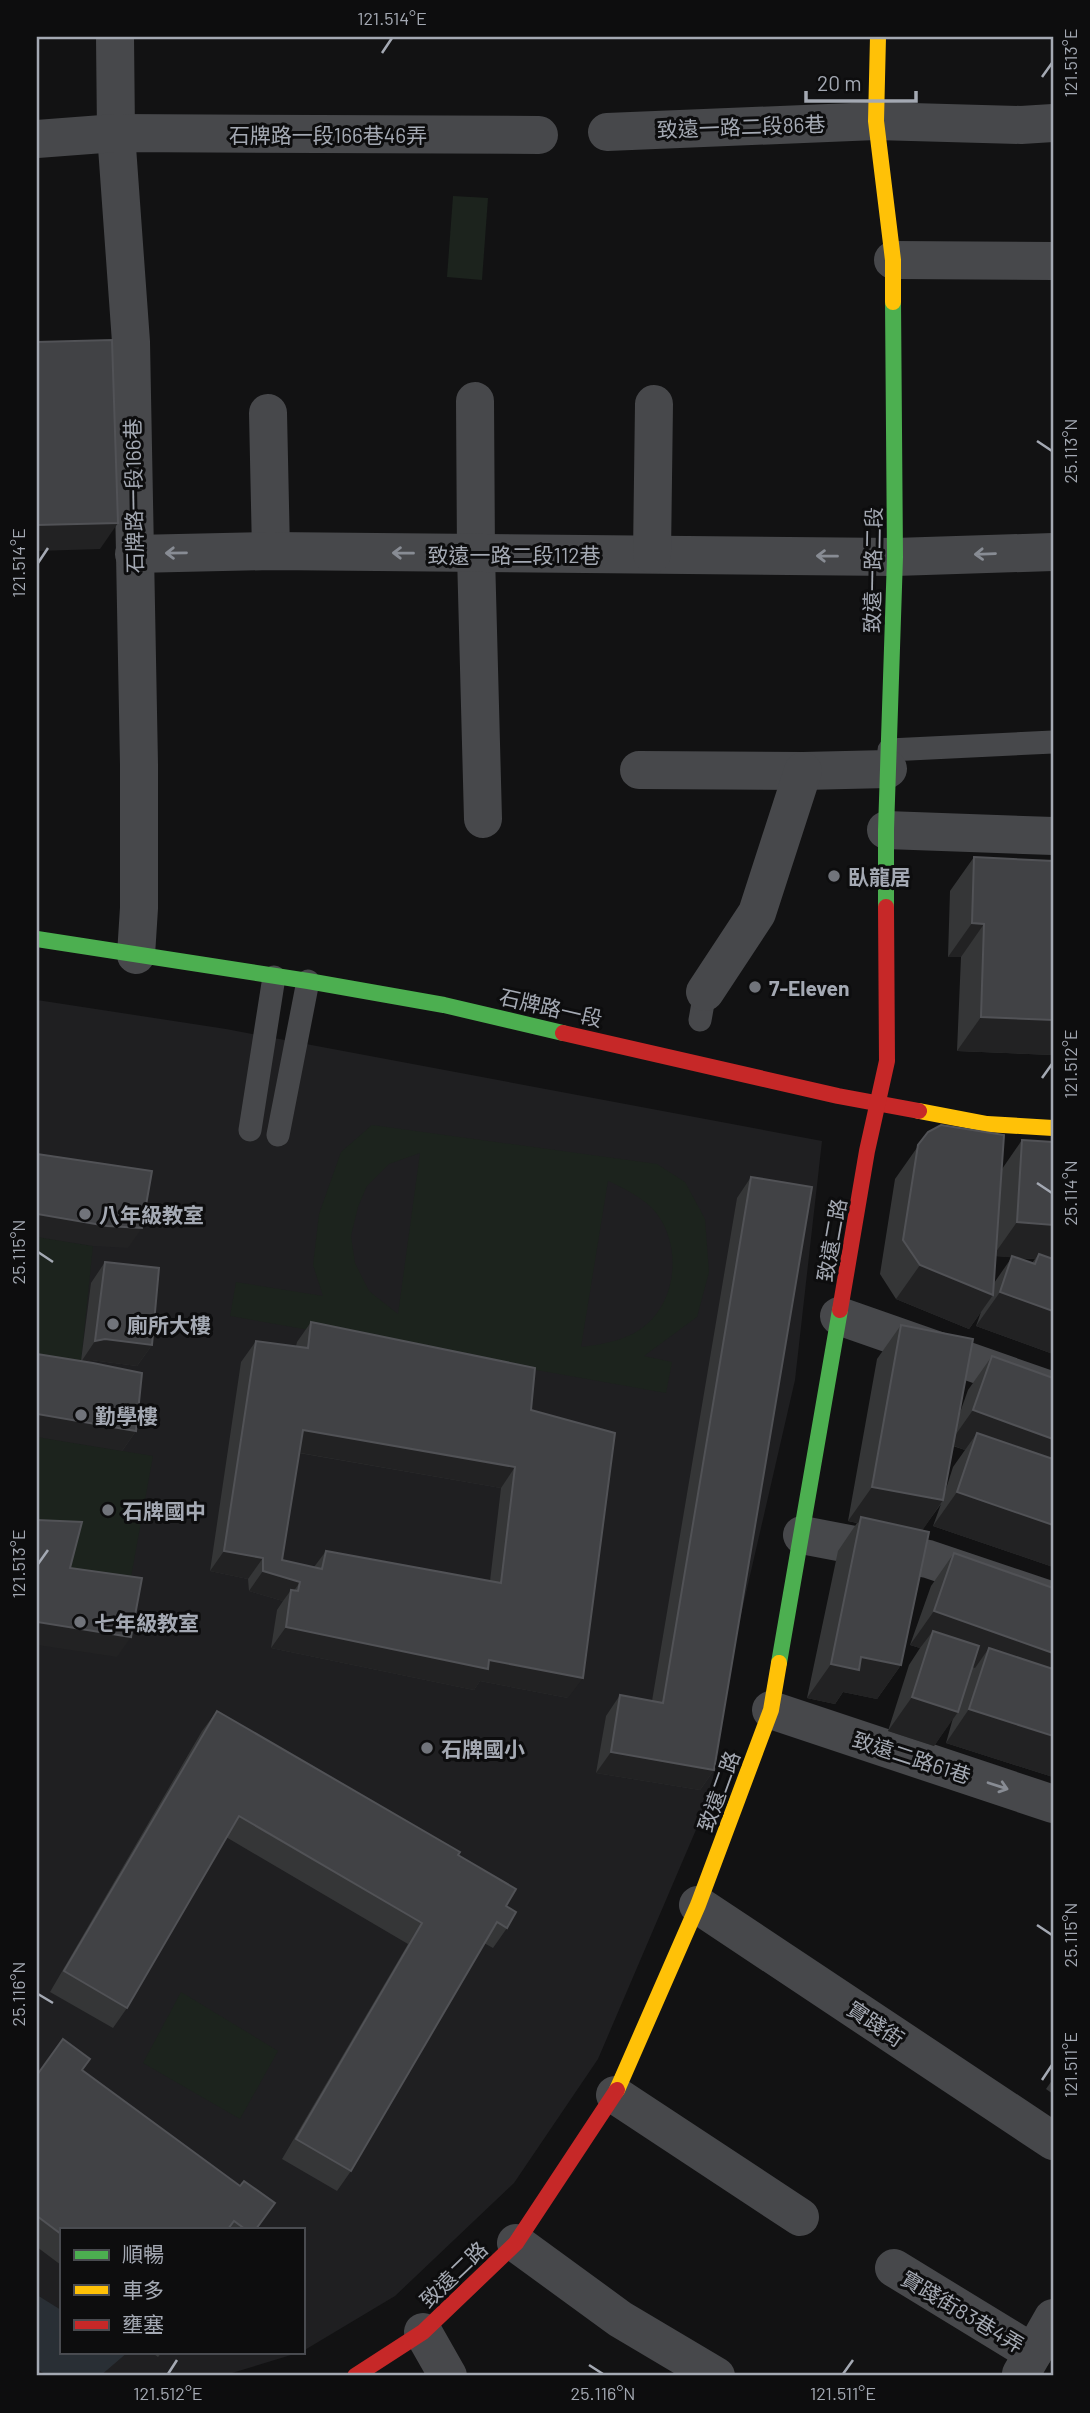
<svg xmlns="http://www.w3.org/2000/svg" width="1090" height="2413" viewBox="0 0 1090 2413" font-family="Barlow,'Noto Sans TC',sans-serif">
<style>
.built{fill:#1f1f21}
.green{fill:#1c231d;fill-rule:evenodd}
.water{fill:#292f35}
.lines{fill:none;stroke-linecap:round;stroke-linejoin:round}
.lane{stroke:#47484b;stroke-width:23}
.street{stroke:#47484b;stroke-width:38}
.fast{stroke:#4caf50;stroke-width:16}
.slow{stroke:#ffc107;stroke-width:16}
.jam{stroke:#c62828;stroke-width:16}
.wall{fill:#353637;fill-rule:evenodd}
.shaded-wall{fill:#222223}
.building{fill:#414245;stroke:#515256;stroke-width:2;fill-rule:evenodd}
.oneway{stroke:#888c94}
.ticks{fill:none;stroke:#a4a9b3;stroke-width:2.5}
.poi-dot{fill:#71747b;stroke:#0d0d0e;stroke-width:2.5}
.labels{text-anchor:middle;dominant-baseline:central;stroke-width:6;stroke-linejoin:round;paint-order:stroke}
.street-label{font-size:21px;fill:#a4a9b3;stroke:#0d0d0e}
.poi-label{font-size:21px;font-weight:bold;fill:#a4a9b3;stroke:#0d0d0e;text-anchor:start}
.neatline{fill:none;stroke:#a4a9b3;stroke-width:2.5}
.ticks-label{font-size:18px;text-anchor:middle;fill:#a4a9b3}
</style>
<rect width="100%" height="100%" fill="#121213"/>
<path class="built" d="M37 1000 226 1029 822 1141 795 1380 737 1632 710 1797 598 2059 514 2183 395 2296 303 2351V2229H61V2352H301L222 2376H37Z"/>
<g class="green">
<path d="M453 196 488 198 482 280 447 277Z"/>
<path d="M372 1125 657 1164 685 1182 705 1219 709 1272 697 1317 644 1356 672 1362 666 1393 230 1316 236 1282 323 1296 313 1265 319 1214 341 1152ZM420 1153 398 1314 369 1291 355 1263 351 1236 358 1207 367 1186 389 1164ZM608 1181C624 1188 647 1200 657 1214 681 1246 677 1298 647 1324 629 1340 605 1344 581 1347Z"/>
<path d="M37 1237 93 1246 81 1362 37 1376Z"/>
<path d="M37 1437 153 1456 127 1599 56 1588 37 1541Z"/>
<path d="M181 1992 278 2051 240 2119 143 2063Z"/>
</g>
<path class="water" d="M37 2295 61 2310V2352H128L100 2376H48L37 2369Z"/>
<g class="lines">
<g class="lane">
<path d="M889 750 1053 742"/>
<path d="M700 1020 705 992"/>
<path d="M250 1130 274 977"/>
<path d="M278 1135 308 981"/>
</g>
<g class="street">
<path d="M115 37 116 133 131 342 139 765V908L136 955"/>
<path d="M607 132 876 121 1021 125 1053 123"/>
<path d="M37 139 116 133 539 135"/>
<path d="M893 260 1053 261"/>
<path d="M475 401 476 555 483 819"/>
<path d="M268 413 271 551"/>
<path d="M134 554 271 551 895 557 1053 552"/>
<path d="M652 554 654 404"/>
<path d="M639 770 803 771 888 769"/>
<path d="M886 830 1053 836"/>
<path d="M705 992 757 913 803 771"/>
<path d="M839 1316 1053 1391"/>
<path d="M802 1535 928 1559 1053 1601"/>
<path d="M771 1710 1053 1804"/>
<path d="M698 1905 1053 2141"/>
<path d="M615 2095 800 2217"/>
<path d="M516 2243 620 2319 716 2376"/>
<path d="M894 2268 1033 2353"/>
<path d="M423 2332 448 2376"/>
<path d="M1021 2374 1053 2318"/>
</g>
<g class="fast">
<path d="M886 907V830L895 557 893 302"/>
<path d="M37 939 308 981 444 1005 563 1033"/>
<path d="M779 1663 840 1310"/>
</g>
<g class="slow">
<path d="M878 37 876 121 893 260V302"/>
<path d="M919 1111 987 1124 1053 1128"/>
<path d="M617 2090 698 1905 771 1710 779 1663"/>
</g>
<g class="jam">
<path d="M563 1033 838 1096 919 1111"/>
<path d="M840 1310 867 1151 887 1061 886 907"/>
<path d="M355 2376 423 2332 516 2243 617 2090"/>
</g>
</g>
<g class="wall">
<path d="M974 857 1053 1055 957 1051 961 957H948L950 891Z"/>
<path d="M928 1132 1002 1169 1022 1140 1053 1142V1354L976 1326 981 1312 969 1329 896 1299 880 1274 895 1179ZM996 1256 1012 1257 994 1283ZM1016 1258 1035 1259 1032 1263Z"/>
<path d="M751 1177 714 1770 700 1790 596 1773 606 1716 620 1695 652 1701 737 1198Z"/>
<path d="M105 1262 152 1345 137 1366 91 1360 84 1361 136 1431 122 1451 81 1361 91 1283Z"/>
<path d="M311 1322 531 1410 568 1698 480 1681 474 1690 271 1648 277 1610 283 1601 249 1591 248 1579 210 1571 241 1362 256 1341 296 1346 297 1342ZM299 1453 501 1488 490 1581 326 1551 314 1567 282 1560Z"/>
<path d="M901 1325 958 1418 968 1390 992 1356 1053 1378V1567L933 1526 941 1504 922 1530 901 1665 877 1699 843 1692 835 1704 807 1698 838 1551 857 1523 848 1521 877 1359ZM953 1446 965 1450 953 1467 945 1492Z"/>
<path d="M954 1553 1053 1588V1777L946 1743 953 1718 934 1746 888 1731 909 1665 920 1648 910 1645 931 1586Z"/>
<path d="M217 1711 458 1855 506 1906 507 1928 493 1948 484 1943 351 2171 337 2191 282 2159 408 1944 226 1837 127 2008 113 2028 50 1992 202 1731Z"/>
<path d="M82 2070 240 2186 275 2203 256 2229H61V2265L37 2247V2075Z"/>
<path d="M1053 2079V2094L1046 2089Z"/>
<path d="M151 2352H162L158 2357Z"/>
</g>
<g class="shaded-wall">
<path d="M118 523 100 549 37 551V525Z"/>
<path d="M972 923 984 924 961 957H948Z"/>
<path d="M981 1017 1053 1020V1055L957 1051Z"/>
<path d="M37 1214 142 1228 128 1248 93 1246 37 1237Z"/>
<path d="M1017 1222 1053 1225V1260L1039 1254 1035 1259 993 1256Z"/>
<path d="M920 1265 993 1295 969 1329 896 1299Z"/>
<path d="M1000 1292 1053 1311V1354L976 1326Z"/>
<path d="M105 1339 152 1345 137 1366 91 1360 81 1362 95 1341Z"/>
<path d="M973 1410 1053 1439V1481L977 1433 965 1450 949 1444Z"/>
<path d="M37 1414 136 1431 122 1451 37 1437Z"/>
<path d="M303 1430 515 1467 501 1488 289 1451Z"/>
<path d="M872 1487 943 1500 920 1534 861 1517 858 1523 848 1521Z"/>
<path d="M957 1492 1053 1525V1567L933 1526Z"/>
<path d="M224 1551 263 1558 248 1579 210 1571Z"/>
<path d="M263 1571 300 1582 291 1595V1590L283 1601 249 1591Z"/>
<path d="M934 1611 1053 1653V1696L989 1648 975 1668 927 1650 933 1631 920 1648 910 1645Z"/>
<path d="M37 1622 131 1637 117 1657 37 1645Z"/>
<path d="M286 1627 489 1660 583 1678 568 1698 480 1681 474 1690 271 1648Z"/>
<path d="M861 1657 901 1665 877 1699 843 1692 835 1704 807 1698 831 1664Z"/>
<path d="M912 1697 958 1712 934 1746 888 1731Z"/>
<path d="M969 1709 1053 1736V1777L946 1743Z"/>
<path d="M611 1752 714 1770 700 1790 596 1773Z"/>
</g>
<g class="building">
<path d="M112 340 118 523 37 525V342Z"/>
<path d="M974 857 1053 861V1020L981 1017 984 924 972 923Z"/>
<path d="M941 1125 1004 1135 993 1295 920 1265 903 1240 918 1145 928 1132Z"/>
<path d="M1022 1140 1053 1142V1225L1017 1222Z"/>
<path d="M37 1154 152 1171 142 1228 107 1226 37 1214Z"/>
<path d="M751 1177 812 1187 714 1770 611 1752 620 1695 663 1703Z"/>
<path d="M1039 1254 1053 1259V1311L1000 1292 1012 1256 1035 1264Z"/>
<path d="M105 1262 159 1268 152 1345 105 1339 95 1341Z"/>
<path d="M311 1322 535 1368 531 1410 615 1433 583 1678 489 1660 488 1669 286 1627 291 1590 298 1591 300 1582 263 1571V1558L224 1551 256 1341 308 1348ZM303 1430 515 1467 501 1583 326 1551 322 1569 282 1560Z"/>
<path d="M901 1325 973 1339 943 1500 872 1487Z"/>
<path d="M37 1354 93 1363 142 1373 136 1431 37 1414Z"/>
<path d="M992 1356 1053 1378V1439L973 1410Z"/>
<path d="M977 1433 1053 1459V1525L957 1492Z"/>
<path d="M861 1517 929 1532 901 1665 861 1657 859 1670 831 1664Z"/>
<path d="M37 1520 82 1522 70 1568 142 1578 131 1637 37 1622Z"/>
<path d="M954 1553 1053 1588V1653L934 1611Z"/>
<path d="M933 1631 979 1646 958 1712 912 1697Z"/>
<path d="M989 1648 1053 1669V1736L969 1709Z"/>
<path d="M217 1711 460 1852 458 1855 516 1889 506 1906 516 1912 507 1928 497 1922 351 2171 296 2139 422 1923 239 1816 127 2008 64 1971Z"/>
<path d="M63 2039 90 2059 82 2070 240 2186 244 2181 275 2203 256 2229H245L234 2221 228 2229H61V2234L37 2216V2075Z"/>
</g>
<defs><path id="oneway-shaft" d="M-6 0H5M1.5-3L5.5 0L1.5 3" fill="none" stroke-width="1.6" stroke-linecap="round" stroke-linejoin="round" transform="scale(1.75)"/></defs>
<g class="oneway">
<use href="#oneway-shaft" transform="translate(176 553) rotate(179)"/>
<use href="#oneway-shaft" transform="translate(403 553) rotate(-179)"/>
<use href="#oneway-shaft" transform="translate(985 554) rotate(178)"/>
<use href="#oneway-shaft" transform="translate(827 556) rotate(-179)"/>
<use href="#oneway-shaft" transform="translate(998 1786) rotate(18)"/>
</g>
<path class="ticks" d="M382 53 392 38M1042 77 1052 63M1037 441 1052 451M38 563 48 548M1042 1078 1052 1064M1037 1183 1052 1193M38 1252 53 1262M38 1564 48 1550M1037 1925 1052 1935M38 1994 53 2003M1042 2080 1052 2065M589 2365 603 2374M168 2374 177 2360M843 2374 853 2360"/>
<g class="poi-dot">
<circle cx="834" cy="876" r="7"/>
<circle cx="755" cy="987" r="7"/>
<circle cx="85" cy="1214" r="7"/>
<circle cx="113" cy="1324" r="7"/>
<circle cx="81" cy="1415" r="7"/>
<circle cx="108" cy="1510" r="7"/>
<circle cx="80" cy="1622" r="7"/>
<circle cx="427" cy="1748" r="7"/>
</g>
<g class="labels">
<g class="street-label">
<text transform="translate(741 126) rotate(-2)">致遠一路二段86巷</text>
<text x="328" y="134">石牌路一段166巷46弄</text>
<text transform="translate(133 496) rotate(-91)">石牌路一段166巷</text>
<text x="514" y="554">致遠一路二段112巷</text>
<text transform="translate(872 570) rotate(-89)">致遠一路二段</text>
<text transform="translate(551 1007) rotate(13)">石牌路一段</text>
<text transform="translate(831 1240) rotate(-80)">致遠二路</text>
<text transform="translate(912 1757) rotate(18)">致遠二路61巷</text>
<text transform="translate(718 1791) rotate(-70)">致遠二路</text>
<text transform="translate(876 2023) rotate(34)">實踐街</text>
<text transform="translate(453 2274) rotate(-44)">致遠二路</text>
<text transform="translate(963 2311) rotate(31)">實踐街83巷4弄</text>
</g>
<g class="poi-label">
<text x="848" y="876">臥龍居</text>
<text x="769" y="987">7-Eleven</text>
<text x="99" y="1214">八年級教室</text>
<text x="127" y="1324">廁所大樓</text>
<text x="95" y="1415">勤學樓</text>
<text x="122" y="1510">石牌國中</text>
<text x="94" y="1622">七年級教室</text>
<text x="441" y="1748">石牌國小</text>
</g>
</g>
<rect width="1090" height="2413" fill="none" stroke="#0d0d0e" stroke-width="77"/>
<rect x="60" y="2228" width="245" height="126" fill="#0d0d0e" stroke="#494b50" stroke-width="2"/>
<rect x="74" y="2250" width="35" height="10" fill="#4caf50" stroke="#494b50" stroke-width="2"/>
<text x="122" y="2262" font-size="21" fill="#a4a9b3">順暢</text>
<rect x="74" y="2285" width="35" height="10" fill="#ffc107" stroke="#494b50" stroke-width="2"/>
<text x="122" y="2298" font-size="21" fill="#a4a9b3">車多</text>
<rect x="74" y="2320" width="35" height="10" fill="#c62828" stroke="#494b50" stroke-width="2"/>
<text x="122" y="2332" font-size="21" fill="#a4a9b3">壅塞</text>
<path d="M806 91v10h110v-10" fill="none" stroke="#a4a9b3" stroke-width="3.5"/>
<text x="817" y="91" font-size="21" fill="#a4a9b3" stroke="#0d0d0e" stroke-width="5" paint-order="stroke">20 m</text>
<rect x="38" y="38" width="1014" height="2336" class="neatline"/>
<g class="ticks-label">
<text x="392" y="25">121.514°E</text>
<text transform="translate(1071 63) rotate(-90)" y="6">121.513°E</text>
<text transform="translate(1071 451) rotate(-90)" y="6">25.113°N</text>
<text transform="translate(19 563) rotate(-90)" y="6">121.514°E</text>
<text transform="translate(1071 1064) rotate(-90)" y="6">121.512°E</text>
<text transform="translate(1071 1193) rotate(-90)" y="6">25.114°N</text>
<text transform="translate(19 1252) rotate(-90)" y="6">25.115°N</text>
<text transform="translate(19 1564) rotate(-90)" y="6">121.513°E</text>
<text transform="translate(1071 1935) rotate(-90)" y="6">25.115°N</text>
<text transform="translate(19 1994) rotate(-90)" y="6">25.116°N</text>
<text transform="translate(1071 2065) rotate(-90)" y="6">121.511°E</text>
<text x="168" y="2400">121.512°E</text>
<text x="603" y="2400">25.116°N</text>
<text x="843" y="2400">121.511°E</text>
</g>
</svg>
